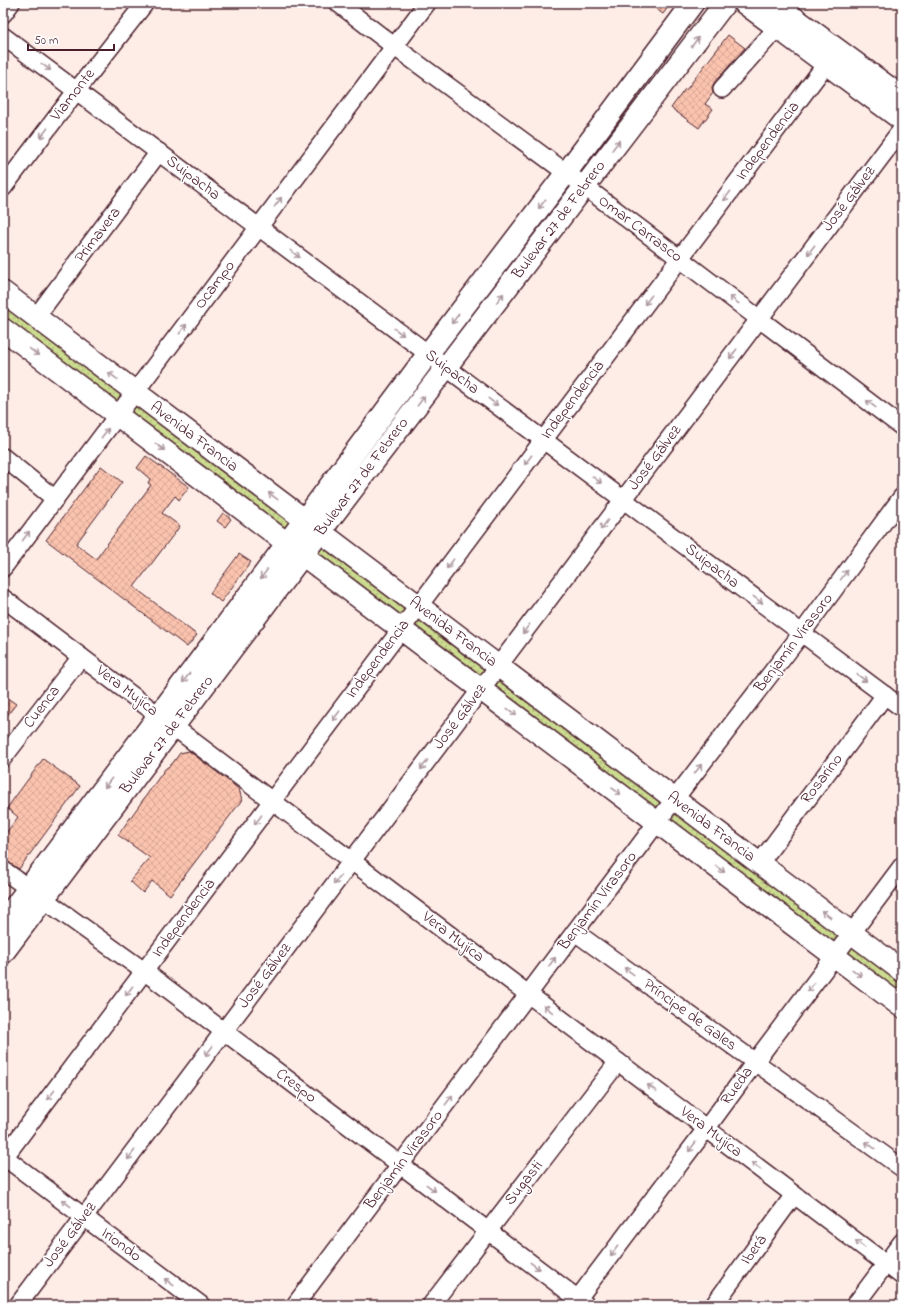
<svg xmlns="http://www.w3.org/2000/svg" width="905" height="1308" viewBox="0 0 905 1308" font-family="'Indie Flower',sans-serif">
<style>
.grass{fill:url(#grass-dots);stroke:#8b7e5e}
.building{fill:url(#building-cross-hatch);stroke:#4a1f2b}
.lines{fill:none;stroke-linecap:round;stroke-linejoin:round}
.minor-casing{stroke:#4a1f2b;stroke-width:20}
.major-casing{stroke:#4a1f2b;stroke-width:24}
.minor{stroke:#fff;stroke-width:17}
.major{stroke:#fff;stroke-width:21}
.oneway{stroke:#ae9aa0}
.labels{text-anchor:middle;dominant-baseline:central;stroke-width:3;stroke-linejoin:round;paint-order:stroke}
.street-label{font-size:16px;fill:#4a1f2b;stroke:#fff}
</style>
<defs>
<pattern id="grass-dots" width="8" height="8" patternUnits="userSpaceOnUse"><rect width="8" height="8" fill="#ccdc90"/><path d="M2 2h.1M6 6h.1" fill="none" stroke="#b1bc7c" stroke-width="1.8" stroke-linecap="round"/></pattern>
<pattern id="building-cross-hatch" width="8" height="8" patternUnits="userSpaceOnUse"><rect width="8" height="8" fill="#fac3ae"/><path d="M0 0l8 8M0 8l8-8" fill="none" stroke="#d8a796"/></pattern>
</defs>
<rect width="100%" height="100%" fill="#feede7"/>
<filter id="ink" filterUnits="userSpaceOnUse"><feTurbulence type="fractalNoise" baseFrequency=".025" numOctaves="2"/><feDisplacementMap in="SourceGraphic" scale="8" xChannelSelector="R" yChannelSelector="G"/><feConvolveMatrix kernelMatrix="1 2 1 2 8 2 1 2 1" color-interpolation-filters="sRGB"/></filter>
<g filter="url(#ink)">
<path class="grass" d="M3 292 902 971V1007L3 329Z"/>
<g class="building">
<path d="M648 3H671L663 14Z"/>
<path d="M728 35 745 48 714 83 712 87 713 93 705 104 713 109 699 128 671 108 685 89 686 90Z"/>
<path d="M146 456 189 487 179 500 175 496 162 513 180 526 134 587 197 635 187 647 46 540 101 466 122 482 76 544 96 559 151 485 148 483 150 479 137 468Z"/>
<path d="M223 513 231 519 225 527 217 521Z"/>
<path d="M239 554 251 562 221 602 210 593Z"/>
<path d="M3 695 16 704 3 721Z"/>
<path d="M189 751 239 789 242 800 170 895 152 881 143 893 130 881 150 858 118 835 165 769 172 764 180 753Z"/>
<path d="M43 759 80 786 19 869 3 859V837L18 817 7 808Z"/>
</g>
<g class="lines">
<g class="minor-casing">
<g id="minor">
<path d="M338 3 395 47 572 177 902 427"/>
<path d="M3 14 11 3"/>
<path d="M3 36 902 708"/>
<path d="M722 89 777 28"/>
<path d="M3 188 77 90 145 3"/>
<path d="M36 317 159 152"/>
<path d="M3 457 55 499"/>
<path d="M3 568 427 3"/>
<path d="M3 598 902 1276"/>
<path d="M3 758 81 657"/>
<path d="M759 864 885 695"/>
<path d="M3 870 144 971 586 1305"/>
<path d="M575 932 902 1168"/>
<path d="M3 1156 201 1305"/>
<path d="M3 1159 826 64"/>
<path d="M18 1305 902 129"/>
<path d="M295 1305 667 809 802 633 902 497"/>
<path d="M431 1305 618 1062"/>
<path d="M573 1305 706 1129 755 1062 902 866"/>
<path d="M714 1305 794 1195"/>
<path d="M855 1305 902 1242"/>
</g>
</g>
<g class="major-casing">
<g id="major">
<path d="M744 3 902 120"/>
<path d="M774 3 902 97"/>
<path d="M3 292 902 971"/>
<path d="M3 329 902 1007"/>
<path d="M3 922 159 715 428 354 566 173 693 3"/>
<path d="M3 953 320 532 725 3"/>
</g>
</g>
<use href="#minor" class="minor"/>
<use href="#major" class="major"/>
</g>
<defs><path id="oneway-shaft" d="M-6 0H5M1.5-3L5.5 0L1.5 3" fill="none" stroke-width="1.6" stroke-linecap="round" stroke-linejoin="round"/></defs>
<g class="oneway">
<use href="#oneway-shaft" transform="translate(695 42) rotate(-53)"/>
<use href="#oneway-shaft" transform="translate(46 67) rotate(37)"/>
<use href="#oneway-shaft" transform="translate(44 133) rotate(127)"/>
<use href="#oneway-shaft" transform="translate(616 145) rotate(-53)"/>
<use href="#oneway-shaft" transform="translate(727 196) rotate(127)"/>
<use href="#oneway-shaft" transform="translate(278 202) rotate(-53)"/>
<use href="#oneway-shaft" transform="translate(542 204) rotate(127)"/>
<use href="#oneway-shaft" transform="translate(811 250) rotate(127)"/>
<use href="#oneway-shaft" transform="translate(295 254) rotate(37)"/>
<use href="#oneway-shaft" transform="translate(500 298) rotate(-52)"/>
<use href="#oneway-shaft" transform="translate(648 300) rotate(127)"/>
<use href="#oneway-shaft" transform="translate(734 300) rotate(-143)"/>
<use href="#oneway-shaft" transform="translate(455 319) rotate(127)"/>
<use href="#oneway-shaft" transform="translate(183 329) rotate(-53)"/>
<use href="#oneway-shaft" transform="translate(399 332) rotate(37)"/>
<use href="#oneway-shaft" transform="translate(34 352) rotate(37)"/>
<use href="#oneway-shaft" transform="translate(733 354) rotate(127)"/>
<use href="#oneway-shaft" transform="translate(113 376) rotate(-143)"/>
<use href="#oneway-shaft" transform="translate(421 401) rotate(-53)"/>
<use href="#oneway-shaft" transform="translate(493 402) rotate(37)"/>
<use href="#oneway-shaft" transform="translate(871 404) rotate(-143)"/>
<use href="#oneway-shaft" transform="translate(105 433) rotate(-53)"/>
<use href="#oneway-shaft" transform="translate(160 447) rotate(37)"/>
<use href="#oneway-shaft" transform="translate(528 460) rotate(127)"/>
<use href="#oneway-shaft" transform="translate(597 480) rotate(37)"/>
<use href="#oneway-shaft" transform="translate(273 496) rotate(-143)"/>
<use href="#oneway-shaft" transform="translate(604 525) rotate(127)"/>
<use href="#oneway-shaft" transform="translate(26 536) rotate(-53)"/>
<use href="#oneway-shaft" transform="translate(450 564) rotate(127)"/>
<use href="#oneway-shaft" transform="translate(264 574) rotate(127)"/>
<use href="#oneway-shaft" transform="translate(844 575) rotate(-54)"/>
<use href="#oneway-shaft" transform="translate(758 600) rotate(37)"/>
<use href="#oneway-shaft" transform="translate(526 629) rotate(127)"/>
<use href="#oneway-shaft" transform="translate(186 678) rotate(127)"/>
<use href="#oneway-shaft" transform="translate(862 678) rotate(37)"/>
<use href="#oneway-shaft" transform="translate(512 712) rotate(37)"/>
<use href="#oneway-shaft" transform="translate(336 716) rotate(127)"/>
<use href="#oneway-shaft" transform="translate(424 765) rotate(127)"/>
<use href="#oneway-shaft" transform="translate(698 769) rotate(-53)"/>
<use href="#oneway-shaft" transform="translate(108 783) rotate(127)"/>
<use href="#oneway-shaft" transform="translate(616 791) rotate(37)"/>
<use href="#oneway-shaft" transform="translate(258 820) rotate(127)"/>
<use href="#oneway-shaft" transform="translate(720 869) rotate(37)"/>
<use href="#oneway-shaft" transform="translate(337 880) rotate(127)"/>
<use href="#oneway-shaft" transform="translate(826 914) rotate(-143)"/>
<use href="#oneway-shaft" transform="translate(552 962) rotate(-53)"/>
<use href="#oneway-shaft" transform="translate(629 971) rotate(-144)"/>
<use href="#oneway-shaft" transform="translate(857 973) rotate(37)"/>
<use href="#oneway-shaft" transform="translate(811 987) rotate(127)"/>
<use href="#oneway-shaft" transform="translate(129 991) rotate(127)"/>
<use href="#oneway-shaft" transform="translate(548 1009) rotate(-143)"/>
<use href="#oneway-shaft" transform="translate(209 1051) rotate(127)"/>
<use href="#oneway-shaft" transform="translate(652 1088) rotate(-143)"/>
<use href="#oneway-shaft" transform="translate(51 1095) rotate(127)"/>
<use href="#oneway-shaft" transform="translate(449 1100) rotate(-53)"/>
<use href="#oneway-shaft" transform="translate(870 1145) rotate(-144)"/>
<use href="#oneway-shaft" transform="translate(692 1147) rotate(127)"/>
<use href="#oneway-shaft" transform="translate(131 1155) rotate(127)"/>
<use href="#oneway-shaft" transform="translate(756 1166) rotate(-143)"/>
<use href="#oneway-shaft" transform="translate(431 1188) rotate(37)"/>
<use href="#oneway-shaft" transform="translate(66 1203) rotate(-143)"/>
<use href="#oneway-shaft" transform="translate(860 1244) rotate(-143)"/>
<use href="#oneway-shaft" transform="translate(614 1251) rotate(127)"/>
<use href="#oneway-shaft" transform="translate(535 1266) rotate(37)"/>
<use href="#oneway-shaft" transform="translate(169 1282) rotate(-143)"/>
</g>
</g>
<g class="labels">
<g class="street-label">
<text transform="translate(73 95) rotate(-52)">Viamonte</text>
<text transform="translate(768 141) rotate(-53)">Independencia</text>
<text transform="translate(193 178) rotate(37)">Suipacha</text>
<text transform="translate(849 199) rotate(-53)">José Gálvez</text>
<text transform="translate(559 220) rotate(-53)">Bulevar 27 de Febrero</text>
<text transform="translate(640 229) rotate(37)">Omar Carrasco</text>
<text transform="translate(98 235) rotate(-53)">Primavera</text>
<text transform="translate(215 285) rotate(-53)">Ocampo</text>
<text transform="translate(452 372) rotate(37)">Suipacha</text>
<text transform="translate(573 400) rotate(-53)">Independencia</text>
<text transform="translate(194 437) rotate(37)">Avenida Francia</text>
<text transform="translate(655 458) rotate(-53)">José Gálvez</text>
<text transform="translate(362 477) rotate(-53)">Bulevar 27 de Febrero</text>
<text transform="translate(712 566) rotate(37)">Suipacha</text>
<text transform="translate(453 632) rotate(37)">Avenida Francia</text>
<text transform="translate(794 643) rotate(-53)">Benjamín Virasoro</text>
<text transform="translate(378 659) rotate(-53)">Independencia</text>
<text transform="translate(127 691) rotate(37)">Vera Mujíca</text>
<text transform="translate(42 707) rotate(-52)">Cuenca</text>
<text transform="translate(460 717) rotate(-53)">José Gálvez</text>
<text transform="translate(167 735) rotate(-53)">Bulevar 27 de Febrero</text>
<text transform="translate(822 779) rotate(-53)">Rosarino</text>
<text transform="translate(711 827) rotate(37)">Avenida Francia</text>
<text transform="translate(598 901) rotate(-53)">Benjamín Virasoro</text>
<text transform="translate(184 918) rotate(-53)">Independencia</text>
<text transform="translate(453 937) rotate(37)">Vera Mujíca</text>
<text transform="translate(265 976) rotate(-53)">José Gálvez</text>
<text transform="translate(690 1015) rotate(36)">Príncipe de Gales</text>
<text transform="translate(296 1086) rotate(37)">Crespo</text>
<text transform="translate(737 1086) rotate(-54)">Rueda</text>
<text transform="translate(711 1132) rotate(37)">Vera Mujíca</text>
<text transform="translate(404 1160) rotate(-53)">Benjamín Virasoro</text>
<text transform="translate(524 1183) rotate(-52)">Sugasti</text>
<text transform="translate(70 1235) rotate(-53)">José Gálvez</text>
<text transform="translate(121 1245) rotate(37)">Iriondo</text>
<text transform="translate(754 1250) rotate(-54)">Iberá</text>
</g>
</g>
<rect width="905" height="1308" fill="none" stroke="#fff" stroke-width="16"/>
<rect x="8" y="8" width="889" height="1292" fill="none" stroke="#4a1f2b" stroke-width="1.5" filter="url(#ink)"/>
<path d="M28 44v6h86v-6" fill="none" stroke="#4a1f2b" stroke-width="2"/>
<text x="34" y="44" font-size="12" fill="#4a1f2b" stroke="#ffffff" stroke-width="3" paint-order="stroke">50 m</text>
</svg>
